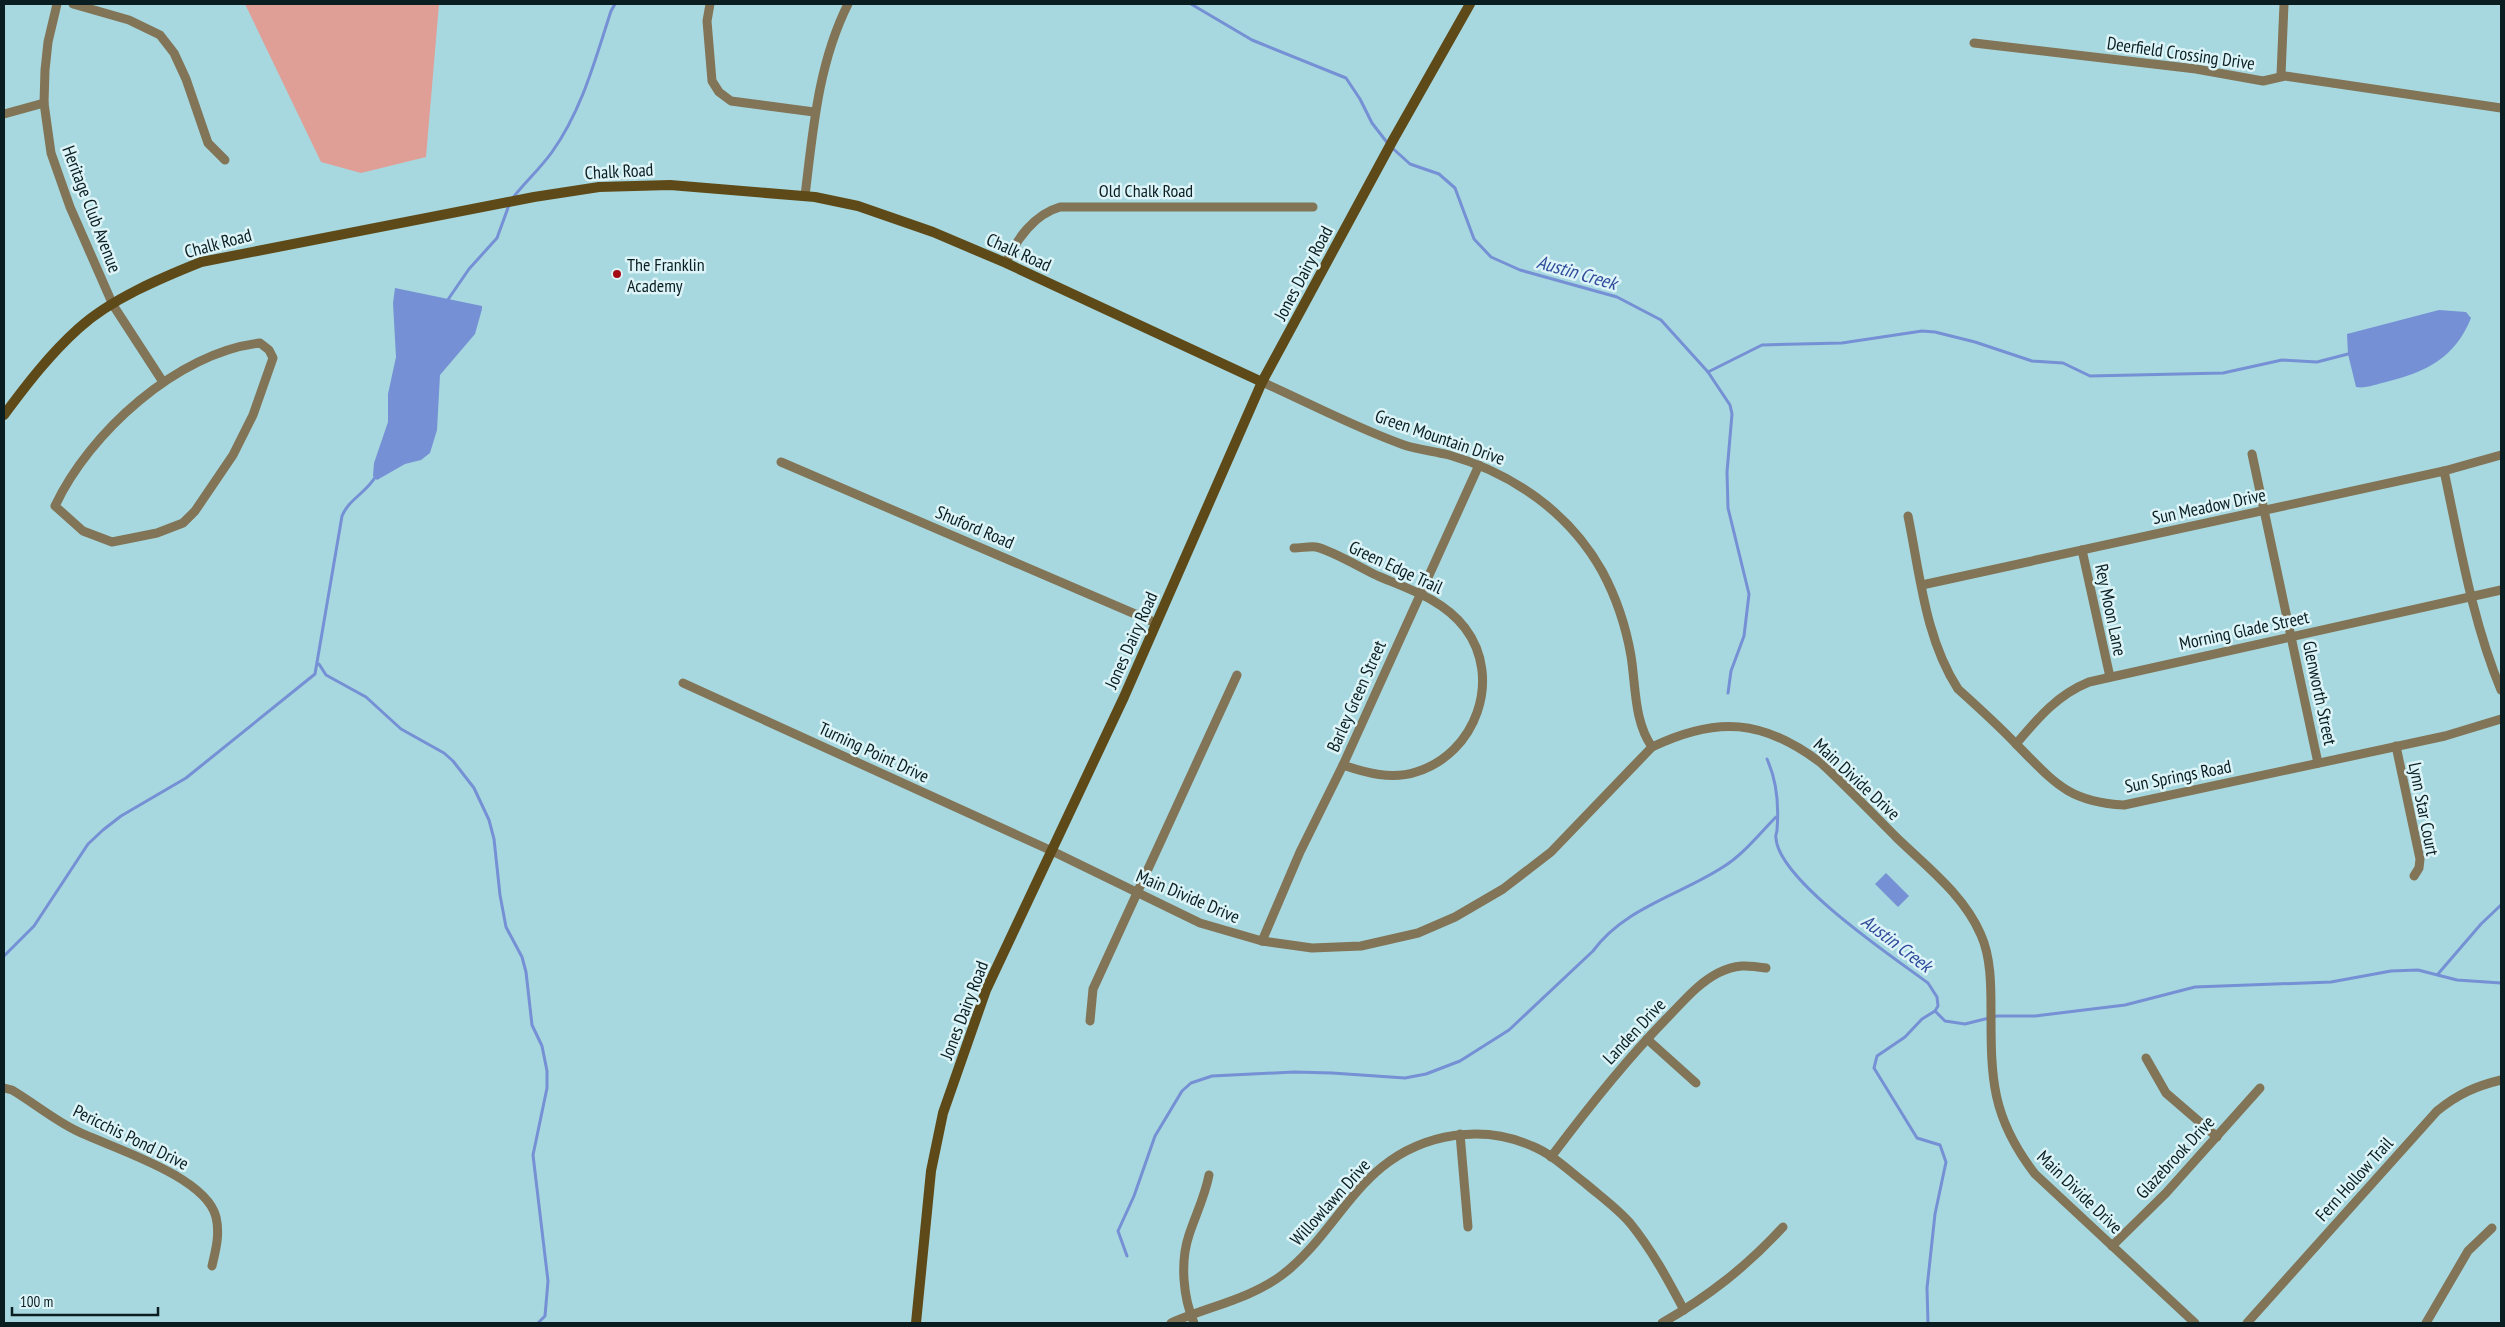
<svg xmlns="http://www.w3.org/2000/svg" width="2505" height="1327" viewBox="0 0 2505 1327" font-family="'PT Sans Narrow',sans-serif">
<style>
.green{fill:#df9f97}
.water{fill:#7590d4}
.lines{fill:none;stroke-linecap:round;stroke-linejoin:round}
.stream{stroke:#7590d4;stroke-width:3}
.street{stroke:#827456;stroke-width:9}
.secondary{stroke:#5e4a18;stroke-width:10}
.poi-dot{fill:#a40b15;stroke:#dcf4f7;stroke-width:2}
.labels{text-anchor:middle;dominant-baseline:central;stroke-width:5;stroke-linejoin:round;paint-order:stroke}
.street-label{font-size:18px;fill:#0a1e21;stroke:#dcf4f7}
.poi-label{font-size:18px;fill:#0a1e21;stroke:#dcf4f7;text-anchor:start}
.water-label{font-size:19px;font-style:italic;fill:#304c9c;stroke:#dcf4f7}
</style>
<rect width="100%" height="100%" fill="#a7d8df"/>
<path class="green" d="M245 4H439L426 157 361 173 321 162Z"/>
<g class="water">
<path d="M395 288 482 306V309L475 334 440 375 437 430 430 453 421 460 405 464 377 480 373 476 374 463 388 422V394L396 357 393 303Z"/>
<path d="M2439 310 2466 312 2471 318C2455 358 2426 372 2386 382 2377 384 2365 389 2356 387L2348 354 2347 334Z"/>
<path d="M1886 873 1909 896 1898 907 1875 884Z"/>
</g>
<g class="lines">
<g class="stream">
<path d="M1191 4 1252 40 1346 78 1360 99 1372 123 1389 145 1410 164 1439 174 1455 188 1474 239 1491 257 1520 270 1617 297 1661 320 1708 372 1730 405 1732 414 1727 472 1728 508 1749 594 1744 636 1731 671 1728 693"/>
<path d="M512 199C524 183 540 169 552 152 582 110 595 60 611 11L615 4"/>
<path d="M447 301 469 269 497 238 509 205"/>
<path d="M1708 372 1762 345 1842 343 1922 331 1935 332 1975 342 2032 361 2063 363 2090 376 2223 373 2282 360 2317 362 2348 354"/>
<path d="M319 664 326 675 366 697 401 729 444 753 453 761 474 788 489 820 494 839 500 895 506 927 522 957 526 972 532 1025 542 1046 547 1071V1088L533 1155 548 1281 545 1316 538 1323"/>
<path d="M1767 759C1777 781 1779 806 1777 830 1777 833 1775 835 1776 838 1778 880 1893 957 1928 983L1937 997 1938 1006 1935 1011 1922 1019 1905 1037 1877 1056 1874 1068 1917 1138 1940 1145 1946 1162 1935 1214 1927 1288 1928 1323"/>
<path d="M4 956 34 926 88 844 103 830 121 816 186 778 315 674 342 516C349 499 366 493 376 476"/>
<path d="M2438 974 2481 924 2501 905"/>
<path d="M1935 1011 1945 1021 1965 1024 1997 1016H2035L2125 1005 2195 987 2331 982 2391 971 2418 970 2457 980 2501 983"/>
<path d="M1127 1256 1118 1231 1134 1196 1155 1136 1182 1091 1191 1083 1212 1076 1294 1072 1332 1073 1405 1078 1426 1074 1460 1061 1509 1030 1593 951C1624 908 1680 895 1723 867 1743 855 1760 833 1776 817"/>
</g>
<g class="street">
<path d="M57 4 48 42 45 70 44 103 51 153 70 207 113 305 163 382"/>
<path d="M73 4 129 20 160 35 174 53 186 79 208 143 225 160"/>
<path d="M710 4 707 21 712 81 719 92 731 101 814 112"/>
<path d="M1974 43 2196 69 2263 81 2285 76 2501 108"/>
<path d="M2281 75 2284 4"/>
<path d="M4 114 44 103"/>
<path d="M805 196C813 130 818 64 848 4"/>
<path d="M1006 263C1016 239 1035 214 1060 207H1313"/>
<path d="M260 343 269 350 273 358 253 415 233 455 195 511 183 523 157 533 112 542 83 531 55 506C89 433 178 352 260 343Z"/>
<path d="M1262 382C1309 403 1356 428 1404 445 1419 450 1434 451 1449 455 1512 473 1569 512 1602 571 1616 597 1626 627 1631 656 1636 688 1634 721 1652 747"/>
<path d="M2252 454 2318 763"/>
<path d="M781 462 1156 623"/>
<path d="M2444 471C2460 545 2472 620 2501 690"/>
<path d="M1908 516C1920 574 1925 638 1958 689 1978 707 1998 725 2017 745 2054 782 2068 802 2124 805L2445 736 2501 719"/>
<path d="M1294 548C1301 548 1310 546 1316 547 1331 550 1363 569 1378 576 1409 589 1444 600 1465 628 1503 678 1476 754 1416 772 1392 780 1366 773 1343 765"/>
<path d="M2082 550 2110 677"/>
<path d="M1922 585 2444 471 2501 455"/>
<path d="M683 683 1052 851 1200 923 1262 941 1312 948 1361 946 1418 933 1455 917 1503 889 1551 852 1652 747C1717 716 1763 719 1821 763 1847 787 1872 813 1897 838 1927 867 1964 895 1981 935 1991 957 1991 986 1991 1010 1991 1078 1991 1117 2035 1174L2195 1323"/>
<path d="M2016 744C2038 718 2057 695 2089 682L2501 590"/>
<path d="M2396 746 2420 859 2419 868 2414 876"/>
<path d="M1262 941 1300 852 1343 765 1479 465"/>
<path d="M1090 1021 1093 989 1237 675"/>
<path d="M1647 1039 1696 1083"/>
<path d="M2146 1058 2166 1093 2217 1137"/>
<path d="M4 1088 12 1090C34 1103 54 1120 77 1131 112 1148 206 1176 216 1217 220 1234 216 1249 212 1266"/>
<path d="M1460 1134 1468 1227"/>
<path d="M1551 1157C1587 1109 1624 1062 1666 1019 1683 1002 1697 984 1718 973 1736 964 1747 965 1766 968"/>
<path d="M2112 1246 2166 1193 2260 1088"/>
<path d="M1171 1323C1207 1307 1250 1299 1282 1275 1322 1245 1344 1198 1382 1167 1424 1133 1483 1124 1532 1146 1552 1154 1568 1170 1585 1183 1600 1196 1617 1208 1630 1223 1652 1250 1668 1280 1684 1310"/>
<path d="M1194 1323C1183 1297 1180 1262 1189 1235 1196 1214 1205 1196 1209 1175"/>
<path d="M1662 1323C1709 1296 1746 1267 1783 1227"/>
<path d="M2247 1323 2437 1111C2458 1094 2476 1086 2501 1080"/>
<path d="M2426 1323 2468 1251 2492 1228"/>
</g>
<g class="secondary">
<path d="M4 415C27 384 50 354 79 328 111 299 161 278 201 262L534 197 599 187 670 185 815 197 858 206 933 232 1006 263 1262 382"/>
<path d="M916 1323 931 1171 943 1113 986 990 1124 697 1262 382 1393 140 1470 4"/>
</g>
</g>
<circle class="poi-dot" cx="617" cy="274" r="5"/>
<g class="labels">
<g class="street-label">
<text transform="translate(2181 53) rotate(8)">Deerfield Crossing Drive</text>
<text transform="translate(619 171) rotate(-3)">Chalk Road</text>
<text x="1146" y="190">Old Chalk Road</text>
<text transform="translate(92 209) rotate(69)">Heritage Club Avenue</text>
<text transform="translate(218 243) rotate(-15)">Chalk Road</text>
<text transform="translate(1019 252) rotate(24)">Chalk Road</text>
<text transform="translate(1303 273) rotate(-62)">Jones Dairy Road</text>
<text transform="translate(1440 437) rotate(19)">Green Mountain Drive</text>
<text transform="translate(2209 506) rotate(-12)">Sun Meadow Drive</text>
<text transform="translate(975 527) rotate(23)">Shuford Road</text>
<text transform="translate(1396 567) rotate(25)">Green Edge Trail</text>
<text transform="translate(2111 610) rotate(78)">Rey Moon Lane</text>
<text transform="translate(2244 630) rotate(-12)">Morning Glade Street</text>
<text transform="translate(1131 640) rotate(-66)">Jones Dairy Road</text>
<text transform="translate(2320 693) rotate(78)">Glenworth Street</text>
<text transform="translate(1356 696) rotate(-66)">Barley Green Street</text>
<text transform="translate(874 752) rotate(25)">Turning Point Drive</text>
<text transform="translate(2178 776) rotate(-11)">Sun Springs Road</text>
<text transform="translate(1857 779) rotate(43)">Main Divide Drive</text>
<text transform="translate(2424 809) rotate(79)">Lynn Star Court</text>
<text transform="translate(1188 896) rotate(23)">Main Divide Drive</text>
<text transform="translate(964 1010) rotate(-69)">Jones Dairy Road</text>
<text transform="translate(1634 1031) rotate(-47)">Landen Drive</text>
<text transform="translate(131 1137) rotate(26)">Pericchis Pond Drive</text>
<text transform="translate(2175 1157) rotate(-47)">Glazebrook Drive</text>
<text transform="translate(2354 1179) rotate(-48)">Fern Hollow Trail</text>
<text transform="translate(2080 1192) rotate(44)">Main Divide Drive</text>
<text transform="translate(1330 1202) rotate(-48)">Willowlawn Drive</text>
</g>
<g class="poi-label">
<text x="627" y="264">The Franklin<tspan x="627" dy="21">Academy</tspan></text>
</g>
<g class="water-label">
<text transform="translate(1577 272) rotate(16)">Austin Creek</text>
<text transform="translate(1897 943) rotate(37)">Austin Creek</text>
</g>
</g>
<rect width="2505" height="1327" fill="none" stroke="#0a1e21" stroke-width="10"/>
<path d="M12 1307v8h146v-8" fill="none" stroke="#0a1e21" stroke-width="2.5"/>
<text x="20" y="1307" font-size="15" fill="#0a1e21" stroke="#dcf4f7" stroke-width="4" paint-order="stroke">100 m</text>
</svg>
